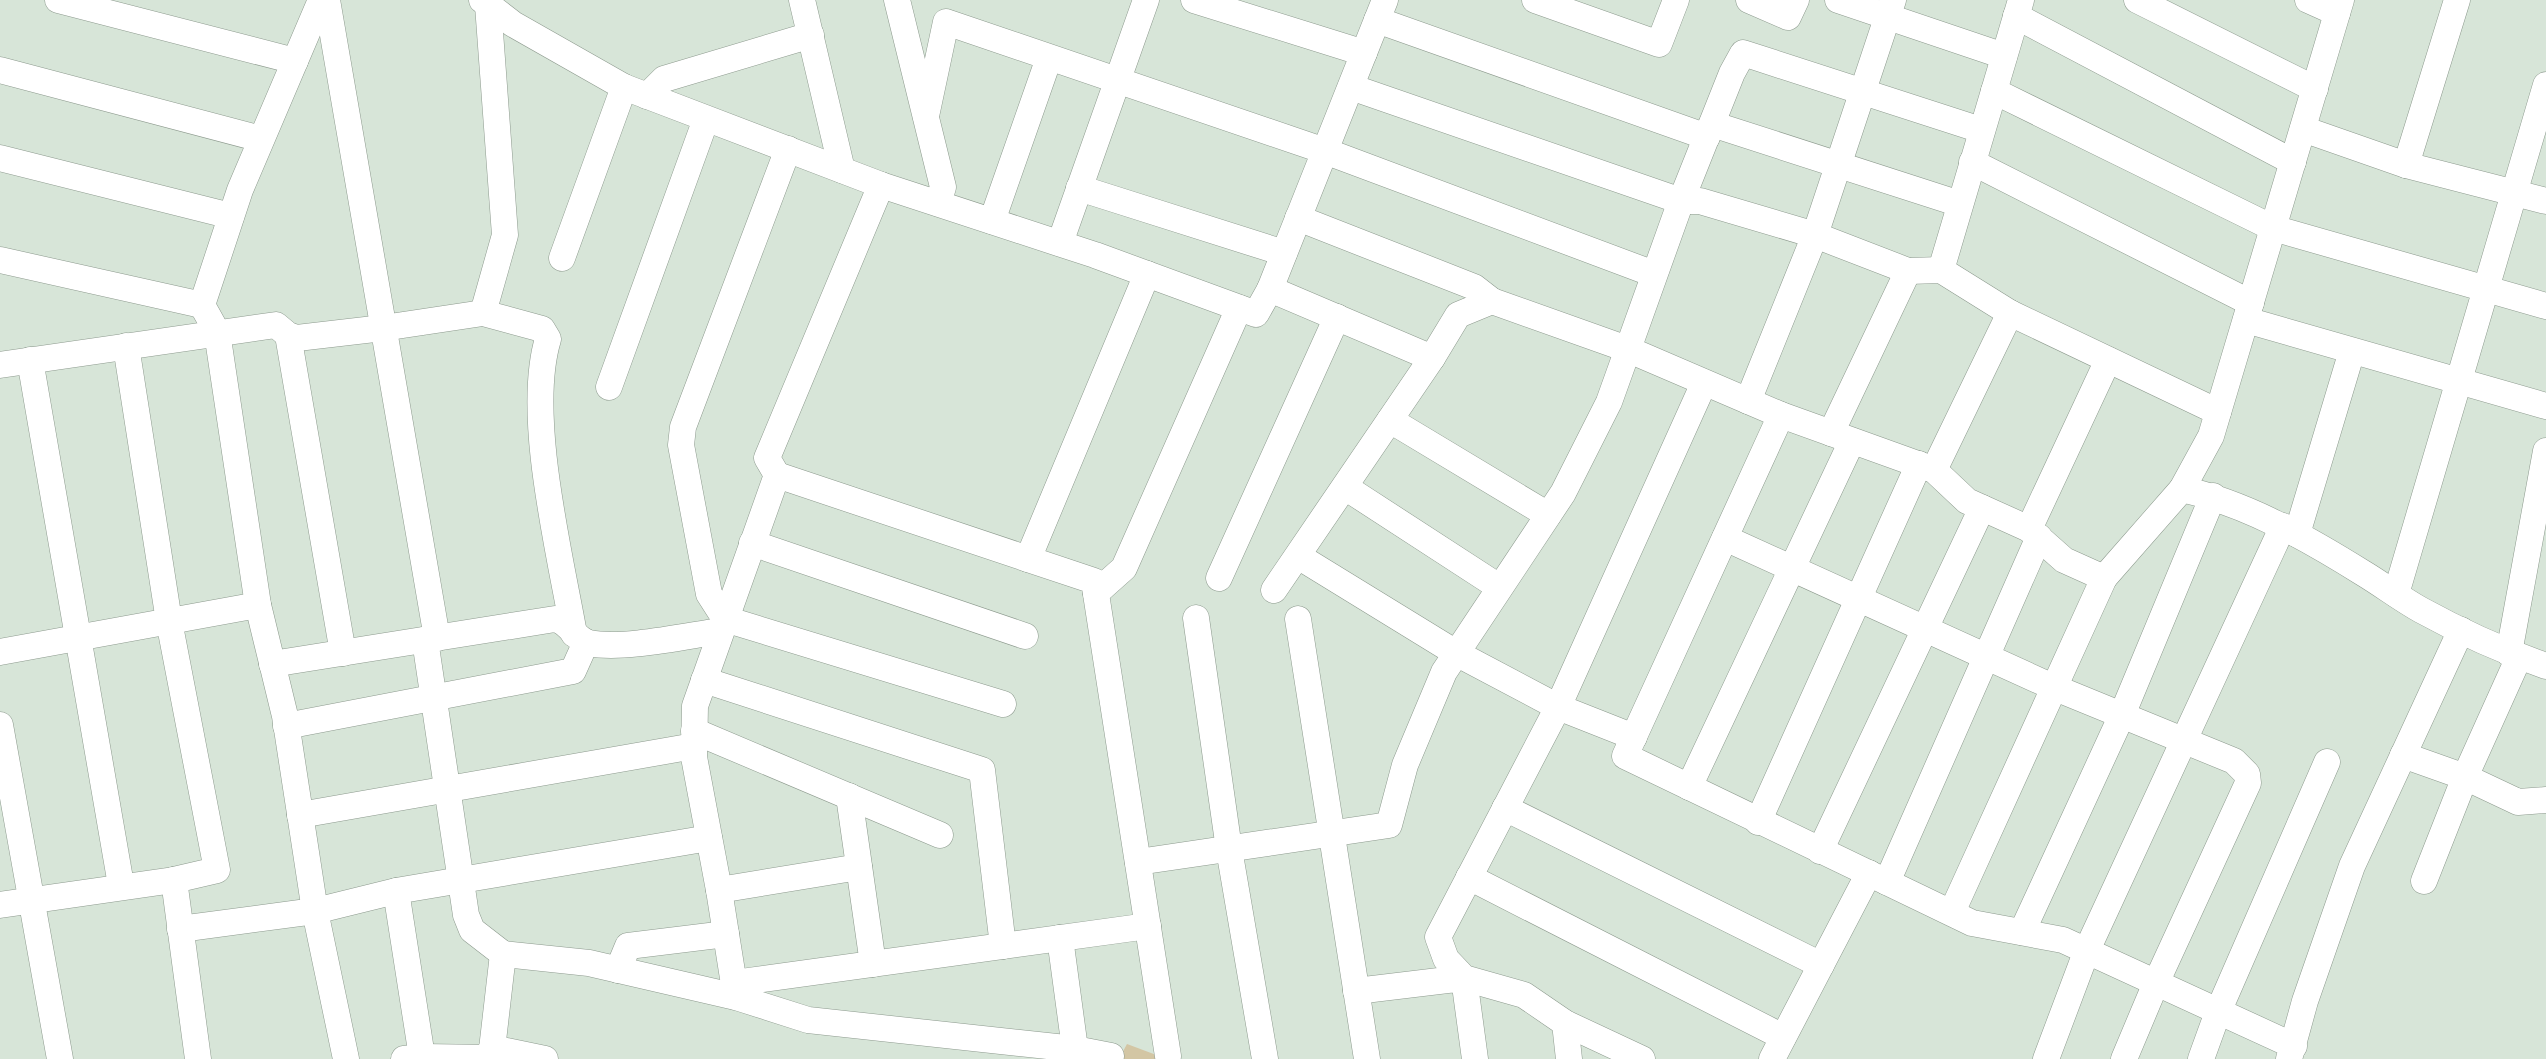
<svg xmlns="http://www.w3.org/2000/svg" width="2546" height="1059" viewBox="0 0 2546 1059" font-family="'Open Sans',sans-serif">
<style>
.green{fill:#d3c6a4}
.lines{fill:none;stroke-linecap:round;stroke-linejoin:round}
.minor-casing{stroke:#8d9a8e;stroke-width:27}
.minor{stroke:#fff;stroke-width:26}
</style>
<rect width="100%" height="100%" fill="#d7e5d8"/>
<path class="green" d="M1127 1044 1167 1059H1119Z"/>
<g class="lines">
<g class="minor-casing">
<g id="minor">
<path d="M58 0 295 61"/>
<path d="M321 0 240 190 202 305 217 332 258 605 285 716 315 911 346 1059"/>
<path d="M327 0 437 638"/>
<path d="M482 0 513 24 624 87 881 185 1095 255 1256 314 1270 289"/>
<path d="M802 0 842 170"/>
<path d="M897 0 943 187 938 203"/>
<path d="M1194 0 1364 53"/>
<path d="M1385 0 1270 289 1432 358"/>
<path d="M1535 0 1659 44 1676 0"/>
<path d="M1749 0 1788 17 1796 0"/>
<path d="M1838 0 2004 56"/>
<path d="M2137 0 2315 89"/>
<path d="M2308 0 2337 13"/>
<path d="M2016 16 2293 162"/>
<path d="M1377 20 1707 137"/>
<path d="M0 70 261 139"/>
<path d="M1351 87 1681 201H1700L1815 235 1908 271 1941 270 2010 313 2218 412"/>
<path d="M1994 91 2273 228 2546 306"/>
<path d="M647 96 664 79 811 35"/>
<path d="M926 116 946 22 1325 151 1654 274"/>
<path d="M1712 124 1960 204"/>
<path d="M2303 129 2406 165 2546 201"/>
<path d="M788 149 683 427 681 445 709 594 725 619 1003 704"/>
<path d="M0 158 231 216"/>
<path d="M1972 162 2251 303"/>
<path d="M2406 165 2457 0"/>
<path d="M1079 188 1284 253"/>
<path d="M1298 218 1474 287 1492 301"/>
<path d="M992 221 1049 58"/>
<path d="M1060 243 1146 0"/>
<path d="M562 258 624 87"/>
<path d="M0 260 202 305"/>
<path d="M1941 270 2021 0"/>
<path d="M483 313 505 235 488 5"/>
<path d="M2246 320 2546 406"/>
<path d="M288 335 343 653"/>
<path d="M30 360 121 885"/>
<path d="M0 365 276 325 288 335 297 338 383 328 483 313 542 329 548 339C525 415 560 554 574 634"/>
<path d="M609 387 706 119"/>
<path d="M1748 401 1815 235 1893 0"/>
<path d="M1781 415 1625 756 1972 923 2063 940 2294 1046"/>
<path d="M1390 420 1548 515"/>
<path d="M1831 433 1908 271"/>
<path d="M1934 470 2010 313"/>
<path d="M777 475 1094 581 1168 1056"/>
<path d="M1345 487 1499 587"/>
<path d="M2182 489 2211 436 2341 0"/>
<path d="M2029 529 2108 360"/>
<path d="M2297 534 2352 351"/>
<path d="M1725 538 2053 687 2234 761 2247 774 2248 783 2156 983 2124 1059"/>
<path d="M752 543 1025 636"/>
<path d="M1298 556 1456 653 1558 707 1634 737"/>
<path d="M1028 559 1147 274"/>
<path d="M1219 578 1337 317"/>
<path d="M1274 590 1432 358 1458 315 1492 301 1627 349 1781 415 1934 470 1967 501 2029 529 2064 560 2104 578 2182 489C2247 504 2307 538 2363 573 2383 585 2401 599 2421 610 2461 632 2503 651 2546 666"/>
<path d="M1096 593 1124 568 1239 308"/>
<path d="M2396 594 2546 85"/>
<path d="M1196 618 1229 849 1265 1059"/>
<path d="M1298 619 1367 1059"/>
<path d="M425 640 466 915 472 930 503 954"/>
<path d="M0 652 258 605"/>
<path d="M2509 653 2546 451"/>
<path d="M272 664 555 619C570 622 574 639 589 643 622 650 685 636 720 631"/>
<path d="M704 680 982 770 1003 946"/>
<path d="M0 725 60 1059"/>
<path d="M286 726 573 671 586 642"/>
<path d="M694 731 940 835"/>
<path d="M2403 755 2465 777 2518 802 2546 800"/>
<path d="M1689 787 1852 441"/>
<path d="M849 796 873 964"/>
<path d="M1505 808 1821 965"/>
<path d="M300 815 694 746"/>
<path d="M1758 822 1919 464"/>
<path d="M1820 851 1982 508"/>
<path d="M1138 862 1389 825 1405 765 1444 672 1563 493 1609 402 1681 201 1732 73 1743 53 1981 130"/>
<path d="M1469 877 1783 1037"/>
<path d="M174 880 198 1059"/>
<path d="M2424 881 2465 777 2519 657"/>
<path d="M1887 882 2039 537"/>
<path d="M719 890 859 867"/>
<path d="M396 891 422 1057"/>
<path d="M0 905 174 880 217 870 169 621 126 346"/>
<path d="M1952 912 2104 578"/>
<path d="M180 929 315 911 396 891 709 838"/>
<path d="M2022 932 2122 715 2213 496"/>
<path d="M1060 938 1075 1049"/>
<path d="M618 970 628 946 726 934"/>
<path d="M734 983 1148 926"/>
<path d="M1356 991 1464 978 1475 1059"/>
<path d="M736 997 719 890 694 757 695 706 777 475 767 458 881 185"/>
<path d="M1565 1023 1569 1059"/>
<path d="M492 1048 545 1059"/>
<path d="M404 1059 422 1057 491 1058 503 954 589 963 736 997 808 1020 1075 1049 1111 1056"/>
<path d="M1642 1059 1565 1023 1524 995 1464 978 1446 959 1438 937 1558 707 1704 383"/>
<path d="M1772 1059 1869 873"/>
<path d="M2046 1059 2087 950 2283 526"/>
<path d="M2201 1059 2218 1012 2327 762"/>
<path d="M2289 1059 2305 1001 2352 866 2461 630"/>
</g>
</g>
<use href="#minor" class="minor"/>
</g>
</svg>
